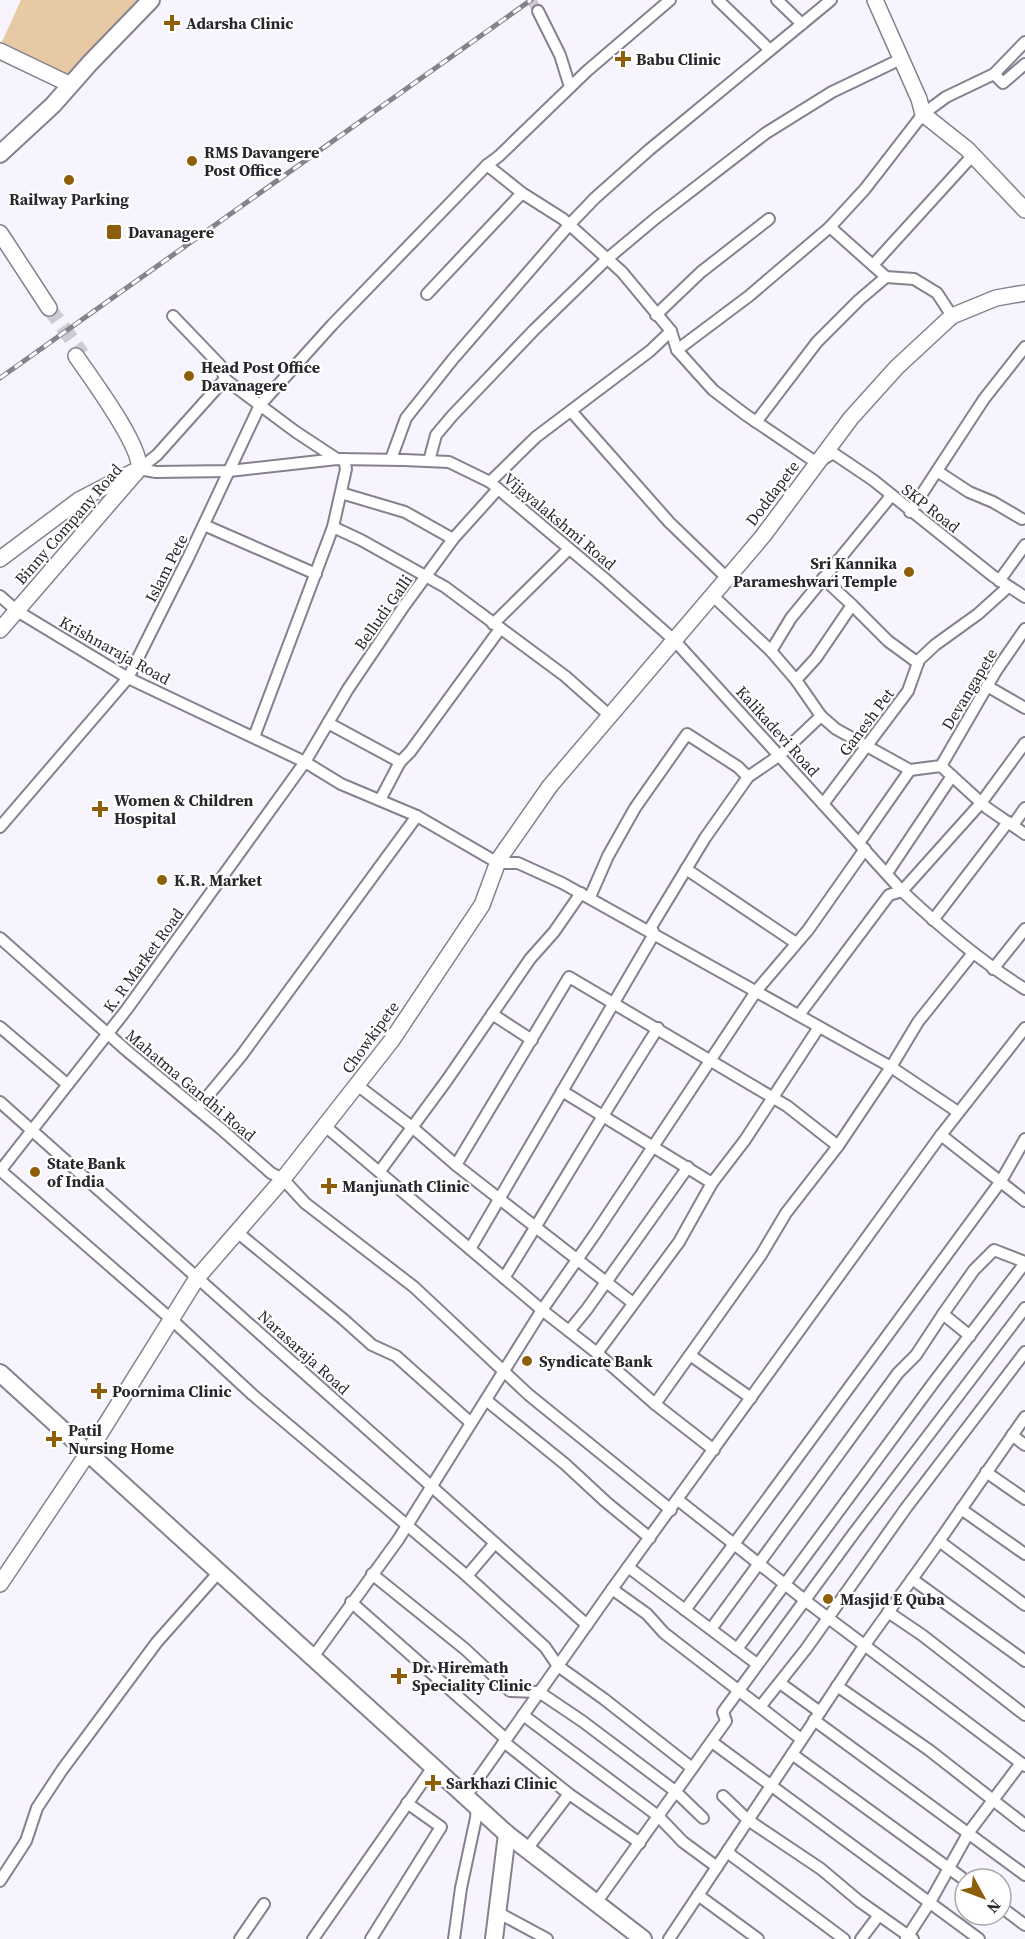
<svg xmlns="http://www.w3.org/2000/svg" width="1025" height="1939" viewBox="0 0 1025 1939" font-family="'Source Serif 4',serif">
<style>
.green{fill:#e7c9a3}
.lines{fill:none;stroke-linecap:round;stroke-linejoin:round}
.street-tunnel{stroke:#cfcbd4;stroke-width:10;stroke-dasharray:10 5;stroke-linecap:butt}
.secondary-tunnel{stroke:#cfcbd4;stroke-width:15;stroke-dasharray:15 8;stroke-linecap:butt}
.street-casing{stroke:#86808f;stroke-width:14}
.secondary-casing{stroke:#86808f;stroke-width:18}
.primary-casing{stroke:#86808f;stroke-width:20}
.street{stroke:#fff;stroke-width:10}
.secondary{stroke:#fff;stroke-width:15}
.primary{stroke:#fff;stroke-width:16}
.rail-casing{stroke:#85828a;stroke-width:5}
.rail{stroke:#fff;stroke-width:3;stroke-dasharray:9;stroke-linecap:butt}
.poi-dot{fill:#8e5e09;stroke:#fff;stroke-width:2}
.labels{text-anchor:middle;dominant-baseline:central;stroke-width:4.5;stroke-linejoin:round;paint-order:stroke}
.poi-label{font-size:16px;font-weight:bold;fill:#29262c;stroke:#fff;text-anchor:start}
.street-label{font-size:16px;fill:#29262c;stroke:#fff}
</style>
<rect width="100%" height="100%" fill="#f8f4fe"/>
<path class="green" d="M21 0H151L72 79 1 44Z"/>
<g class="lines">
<path class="street-tunnel" d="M531 0 538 11"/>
<path class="secondary-tunnel" d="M49 308 82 354"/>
<g class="street-casing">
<g id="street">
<path d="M718 0 770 50"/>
<path d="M777 0 802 24"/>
<path d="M538 11 560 55 570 87"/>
<path d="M1025 42 994 74 1003 83 1025 64"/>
<path d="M487 165 522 193 563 219 622 272 671 331 677 350 713 390 746 415 817 463 833 453 873 480 993 576 1025 597"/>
<path d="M830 227 886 277 914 279 937 293 952 316"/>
<path d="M873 265 973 155"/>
<path d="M427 294 522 193"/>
<path d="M656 315 701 272 769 219"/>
<path d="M173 316 220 365 225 379"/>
<path d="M677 350 749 296 830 227 865 189 923 114 946 97 994 74"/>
<path d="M571 411 669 522 727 578"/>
<path d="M756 422 817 342 859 300 886 277"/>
<path d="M391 459 406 418 453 359 570 224 595 198 649 150 831 0"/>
<path d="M429 461 436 435 452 416 534 330 607 259 656 218 766 133 832 92 901 59"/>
<path d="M139 469 156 472 229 471 337 459 404 460 449 462 490 482 604 578 674 640 902 891C940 927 980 961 1025 989"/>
<path d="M139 469 157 455 225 379 296 432 337 459"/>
<path d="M937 471 969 492 993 502 1022 519"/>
<path d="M490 482 536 437 650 351 671 331"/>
<path d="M341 493 405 512 453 539"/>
<path d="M910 512 984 399 1025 347"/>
<path d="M204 525 316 574"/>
<path d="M333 527 361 540 445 587 565 676 609 715"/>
<path d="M999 581 1025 545"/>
<path d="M712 595 771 651"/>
<path d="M0 596 17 611 128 678 305 762 341 784 417 816 498 863H518L562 883 891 1067 958 1112"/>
<path d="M852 605 888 641 918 663"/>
<path d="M493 624 569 549"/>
<path d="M796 680 816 658 852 605 823 578"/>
<path d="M987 686 1025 708"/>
<path d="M821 716 796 680 771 651 791 618 891 496"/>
<path d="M328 723 400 762"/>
<path d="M254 737 333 527 346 469 344 459"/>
<path d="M941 766 996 671 1025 629"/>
<path d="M380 800 400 762 410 752 500 629"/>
<path d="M823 804 908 691 919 660 935 645 978 614 1008 587"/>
<path d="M1013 825 1025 808"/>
<path d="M0 827 128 678 188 558 260 405 332 325 487 165 499 156 587 71 670 0"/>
<path d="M859 843 910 770"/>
<path d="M686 869 796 943"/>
<path d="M887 873 952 776"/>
<path d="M590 897 608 856 635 808 687 734 738 767 748 777"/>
<path d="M933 920 1008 822"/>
<path d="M0 938 126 1050 220 1128 271 1173 283 1179 305 1203 414 1287 529 1395 671 1510"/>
<path d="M993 969 1025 929"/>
<path d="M492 1014 532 1040"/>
<path d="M799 1015 889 895 902 891 981 803 1025 743"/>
<path d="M0 1027 67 1084"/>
<path d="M357 1085 412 1127 456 1165"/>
<path d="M562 1091 712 1183 745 1140 819 1027"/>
<path d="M0 1102 587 1625"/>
<path d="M197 1109 241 1056 417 816"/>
<path d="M325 1126 542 1310 595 1234 757 990 808 930 865 849"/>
<path d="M941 1135 1025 1201"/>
<path d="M0 1170 172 1320 253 1395 467 1576 545 1647 558 1666 604 1699 692 1768"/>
<path d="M0 1171 127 1009 305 762 348 689 404 606 453 539 498 489"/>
<path d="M380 1171 447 1080 530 959 554 932 581 893"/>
<path d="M237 1232 343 1319 372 1345 396 1356 471 1423"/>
<path d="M470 1249 654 934 651 927 705 838 748 777 780 755 821 716 836 729 910 770 941 766 987 808 1025 834"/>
<path d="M504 1278C556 1195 605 1110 658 1028"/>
<path d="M633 1303 456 1165 569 977 787 1106 838 1146"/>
<path d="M569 1331 587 1309 688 1167"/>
<path d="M970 1336 943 1314 974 1270 994 1250 1025 1262"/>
<path d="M597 1353 679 1242 712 1183"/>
<path d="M690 1355 751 1398"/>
<path d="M486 1400 565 1464 606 1502 650 1538"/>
<path d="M655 1404 714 1450"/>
<path d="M1012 1435 1025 1445"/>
<path d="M986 1472 1025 1499"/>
<path d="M678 1500 734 1544 1001 1181 1025 1139"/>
<path d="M961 1509 1025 1554"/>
<path d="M939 1541 1025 1605"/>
<path d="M628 1567 737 1649 934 1382 1025 1263"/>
<path d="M372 1574 465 1649 510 1691 539 1692 582 1721 675 1791 703 1818"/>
<path d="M467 1576 495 1543"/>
<path d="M912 1579 1025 1661"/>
<path d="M612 1589 647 1614 664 1633 760 1707 806 1649 906 1508 1025 1352"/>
<path d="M351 1602 506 1739"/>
<path d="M685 1610 734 1544 811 1605 1025 1766"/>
<path d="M888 1612 922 1635 1025 1715"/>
<path d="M711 1629 898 1373 916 1355 943 1314"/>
<path d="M737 1649 757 1664"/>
<path d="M313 1657 398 1540 542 1310 597 1353 655 1404 761 1255 786 1213 838 1146 891 1067 918 1022 973 953"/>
<path d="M780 1683 820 1712"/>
<path d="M837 1686 929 1750 1025 1825"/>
<path d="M760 1707 801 1739"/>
<path d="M523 1715 658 1816 683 1842 717 1867"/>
<path d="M814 1720 1025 1875"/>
<path d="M504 1742 569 1794 640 1843"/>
<path d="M712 1742 979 1939"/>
<path d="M792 1754 965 1880"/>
<path d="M466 1796 615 1585 941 1135 1025 1028"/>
<path d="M723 1796 748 1820 821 1869 859 1901 913 1939"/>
<path d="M527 1849 569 1794"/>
<path d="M728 1850 731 1855 844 1939"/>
<path d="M0 1881 26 1841 37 1808 62 1770 157 1642 219 1572"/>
<path d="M698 1895 758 1939"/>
<path d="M596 1903 726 1721 723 1712 854 1533 1025 1308"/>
<path d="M1001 1907 1025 1925"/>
<path d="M497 1912 547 1939"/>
<path d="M240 1939 264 1904"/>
<path d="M313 1939 433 1767"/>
<path d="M371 1939 441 1827 407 1803"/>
<path d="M454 1939 461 1888 476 1818 477 1806"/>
<path d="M669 1939 864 1646 933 1550 1025 1417"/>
<path d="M861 1939 879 1915"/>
<path d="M906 1939 930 1902 969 1832 1021 1763"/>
</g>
</g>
<g class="secondary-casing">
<g id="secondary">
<path d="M875 0 919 99 923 114 967 149 1025 210"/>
<path d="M0 51 71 85"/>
<path d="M0 233 49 308"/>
<path d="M76 356C91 378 142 446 139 469"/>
<path d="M0 559 79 500 133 472"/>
<path d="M0 630 139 469"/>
<path d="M0 1584 88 1453 197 1278 283 1179 392 1040 482 905 499 859 550 786 763 536 851 418 897 367 952 316 996 298 1025 293"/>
</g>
</g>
<g class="primary-casing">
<g id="primary">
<path d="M0 154 53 105 90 63 151 0"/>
<path d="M0 1373 507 1834 643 1939"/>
<path d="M494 1939 507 1834"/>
</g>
</g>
<use href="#street" class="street"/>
<use href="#secondary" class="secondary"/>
<use href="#primary" class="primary"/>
<g class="rail-casing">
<path id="rail" d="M0 378 531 0"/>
</g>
<use href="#rail" class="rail"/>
</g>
<g class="poi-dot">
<path d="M169 14h6v6h6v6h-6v6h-6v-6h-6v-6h6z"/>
<path d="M620 50h6v6h6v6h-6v6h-6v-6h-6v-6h6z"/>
<circle cx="192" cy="161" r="6"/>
<circle cx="69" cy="180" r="6"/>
<rect x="106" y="224" width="16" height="16" rx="3"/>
<circle cx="189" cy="376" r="6"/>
<circle cx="909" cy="572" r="6"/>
<path d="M97 800h6v6h6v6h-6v6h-6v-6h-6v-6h6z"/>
<circle cx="162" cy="880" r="6"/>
<circle cx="35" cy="1172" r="6"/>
<path d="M326 1177h6v6h6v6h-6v6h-6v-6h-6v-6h6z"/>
<circle cx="527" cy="1361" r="6"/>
<path d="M96 1382h6v6h6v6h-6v6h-6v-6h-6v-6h6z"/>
<path d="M51 1430h6v6h6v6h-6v6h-6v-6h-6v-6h6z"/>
<circle cx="828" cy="1599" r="6"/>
<path d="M396 1667h6v6h6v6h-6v6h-6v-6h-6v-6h6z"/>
<path d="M430 1774h6v6h6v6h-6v6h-6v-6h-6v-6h6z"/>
</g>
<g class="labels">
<g class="poi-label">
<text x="186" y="23">Adarsha Clinic</text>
<text x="636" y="59">Babu Clinic</text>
<text x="204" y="152">RMS Davangere<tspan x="204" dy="18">Post Office</tspan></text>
<text x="69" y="199" text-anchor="middle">Railway Parking</text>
<text x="128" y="232">Davanagere</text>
<text x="201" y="367">Head Post Office<tspan x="201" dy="18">Davanagere</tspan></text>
<text x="897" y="563" text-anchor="end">Sri Kannika<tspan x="897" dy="18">Parameshwari Temple</tspan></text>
<text x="114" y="800">Women &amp; Children<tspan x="114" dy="18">Hospital</tspan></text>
<text x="174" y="880">K.R. Market</text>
<text x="47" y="1163">State Bank<tspan x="47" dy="18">of India</tspan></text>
<text x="342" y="1186">Manjunath Clinic</text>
<text x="539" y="1361">Syndicate Bank</text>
<text x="112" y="1391">Poornima Clinic</text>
<text x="68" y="1430">Patil<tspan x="68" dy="18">Nursing Home</tspan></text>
<text x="840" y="1599">Masjid E Quba</text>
<text x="412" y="1667">Dr. Hiremath<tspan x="412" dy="18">Speciality Clinic</tspan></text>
<text x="446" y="1783">Sarkhazi Clinic</text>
</g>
<g class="street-label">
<text transform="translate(772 493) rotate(-53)">Doddapete</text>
<text transform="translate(931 508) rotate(38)">SKP Road</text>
<text transform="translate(560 521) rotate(40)">Vijayalakshmi Road</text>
<text transform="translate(68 524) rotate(-49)">Binny Company Road</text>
<text transform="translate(166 568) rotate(-63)">Islam Pete</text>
<text transform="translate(383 612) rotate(-55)">Belludi Galli</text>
<text transform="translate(115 650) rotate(29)">Krishnaraja Road</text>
<text transform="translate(969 689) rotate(-59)">Devangapete</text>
<text transform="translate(866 722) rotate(-53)">Ganesh Pet</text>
<text transform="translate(778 731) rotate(48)">Kalikadevi Road</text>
<text transform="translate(143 960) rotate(-54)">K. R Market Road</text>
<text transform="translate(370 1037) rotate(-54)">Chowkipete</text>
<text transform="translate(191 1085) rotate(40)">Mahatma Gandhi Road</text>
<text transform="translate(304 1352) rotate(42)">Narasaraja Road</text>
</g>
</g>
<g transform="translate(983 1897) rotate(131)"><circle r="28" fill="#ffffff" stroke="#a9a8ab" stroke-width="1.5"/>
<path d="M0-4.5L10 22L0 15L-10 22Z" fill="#8e5e09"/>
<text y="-9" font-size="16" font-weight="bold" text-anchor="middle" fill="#29262c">N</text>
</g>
</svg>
